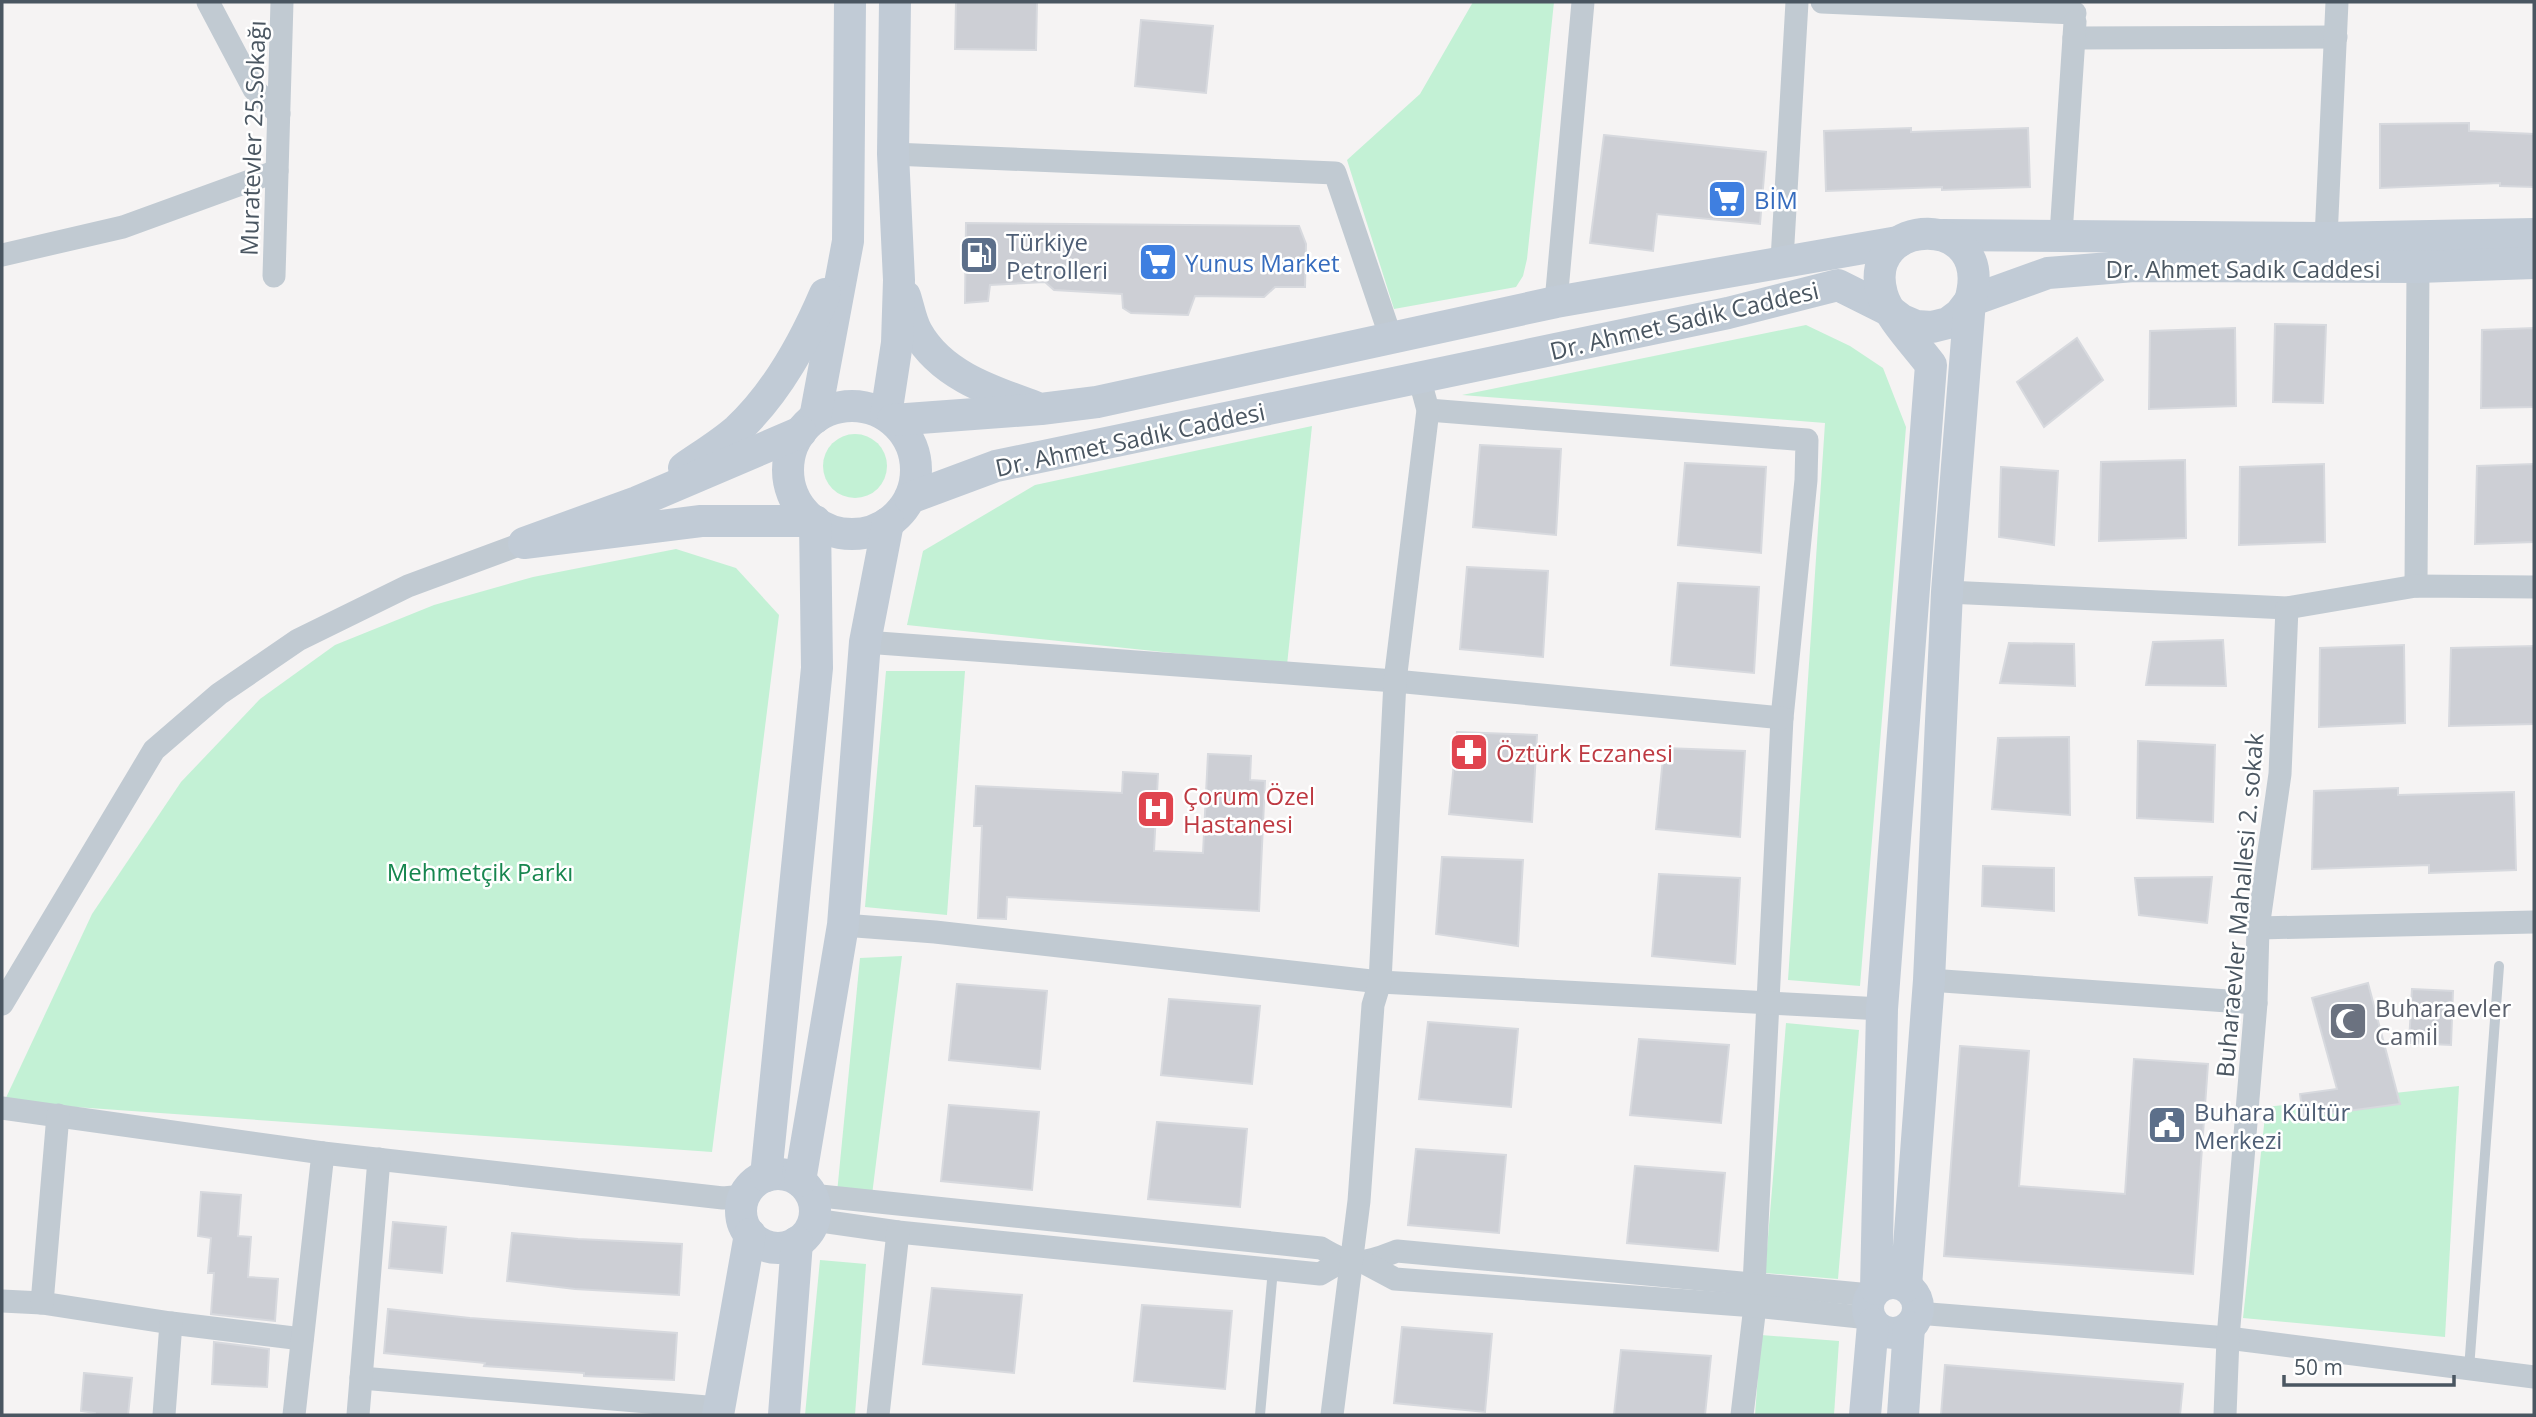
<svg xmlns="http://www.w3.org/2000/svg" width="2536" height="1417" viewBox="0 0 2536 1417" font-family="'Open Sans',sans-serif">
<style>
.green{fill:#c3f1d5}
.building{fill:#cdcfd5;stroke:#d7d9de;stroke-width:2}
.lines{fill:none;stroke-linecap:round;stroke-linejoin:round}
.lane{stroke:#c1cad2;stroke-width:10}
.street{stroke:#c1cad2;stroke-width:23}
.secondary{stroke:#c1cbd6;stroke-width:32}
.labels{text-anchor:middle;dominant-baseline:central;stroke-width:5;stroke-linejoin:round;paint-order:stroke}
.street-label{font-size:24px;fill:#4a5661;stroke:#fff}
.shop-label{font-size:24px;fill:#366cbe;stroke:#fff;text-anchor:start}
.service-label{font-size:24px;fill:#4e5e75;stroke:#fff;text-anchor:start}
.health-label{font-size:24px;fill:#be3a42;stroke:#fff;text-anchor:start}
.park-label{font-size:24px;fill:#17864f;stroke:#fff}
.worship-label{font-size:24px;fill:#5b616d;stroke:#fff;text-anchor:start}
</style>
<rect width="100%" height="100%" fill="#f5f3f3"/>
<g class="green">
<path d="M1473 2H1554L1527 259 1523 276 1516 287 1394 309 1347 160 1420 94Z"/>
<path d="M1806 325 1850 346 1883 368 1906 427 1860 986 1788 980 1825 423 1462 395Z"/>
<path d="M1312 426 1287 665 907 625 923 551 1035 485Z"/>
<circle cx="855" cy="466" r="32"/>
<path d="M676 549 736 568 779 615 712 1152 4 1102 92 914 181 782 260 699 335 645 434 605 533 577Z"/>
<path d="M886 671H965L947 915 865 907Z"/>
<path d="M902 956 872 1195 837 1193 860 958Z"/>
<path d="M1786 1023 1859 1030 1838 1279 1765 1273Z"/>
<path d="M2459 1086 2445 1337 2243 1318 2266 1107Z"/>
<path d="M820 1260 866 1264 855 1415H805Z"/>
<path d="M1761 1335 1839 1341 1834 1415H1755Z"/>
</g>
<g class="building">
<path d="M956 2H1037L1036 50 955 49Z"/>
<path d="M1141 20 1213 26 1206 93 1135 86Z"/>
<path d="M2469 123V131L2534 134V187L2500 186V183L2380 188V124Z"/>
<path d="M1911 128V132L2028 128 2030 187 1942 190V187L1826 191 1824 131Z"/>
<path d="M1604 135 1766 152 1760 224 1657 214 1653 251 1590 243Z"/>
<path d="M966 223 1299 226 1306 244 1305 287H1275L1264 297 1195 296 1188 315 1131 313 1123 308 1122 294 1054 290 1045 282 990 285 988 301 965 303Z"/>
<path d="M2275 324 2326 325 2323 403 2273 402Z"/>
<path d="M2235 328 2236 406 2149 409 2150 331Z"/>
<path d="M2534 328V407L2481 408 2482 330Z"/>
<path d="M2077 338 2103 380 2044 427 2017 382Z"/>
<path d="M1480 445 1561 449 1556 535 1473 527Z"/>
<path d="M2185 460 2186 538 2099 541 2101 462Z"/>
<path d="M1685 463 1766 467 1761 553 1678 545Z"/>
<path d="M2324 464 2325 542 2239 545 2240 467Z"/>
<path d="M2534 464V542L2475 544 2477 466Z"/>
<path d="M2001 467 2058 471 2054 545 1999 537Z"/>
<path d="M1467 567 1548 571 1543 657 1460 649Z"/>
<path d="M1678 583 1759 587 1754 673 1671 665Z"/>
<path d="M2223 640 2226 686 2146 685 2153 642Z"/>
<path d="M2009 643 2074 644 2075 686 2000 683Z"/>
<path d="M2404 645 2405 723 2319 727 2320 648Z"/>
<path d="M2534 646V724L2449 726 2451 648Z"/>
<path d="M1457 732 1537 735 1532 822 1449 814Z"/>
<path d="M2069 737 2070 815 1992 809 1998 738Z"/>
<path d="M2138 741 2215 745 2213 822 2137 818Z"/>
<path d="M1664 748 1745 751 1740 837 1656 829Z"/>
<path d="M1208 754 1251 756 1250 780 1265 781 1259 911 1007 897 1006 919 978 918 982 826H974L976 786 1122 793 1123 772 1158 774 1154 851 1203 853Z"/>
<path d="M2398 788V795L2514 792 2516 870 2429 873V865L2312 869 2314 791Z"/>
<path d="M1442 857 1523 860 1518 946 1436 934Z"/>
<path d="M1983 866 2054 868V911L1982 906Z"/>
<path d="M1659 874 1740 878 1735 964 1652 956Z"/>
<path d="M2212 877 2207 923 2139 915 2135 878Z"/>
<path d="M2368 983 2400 1104 2303 1117 2300 1094 2337 1089 2312 998Z"/>
<path d="M957 984 1047 991 1040 1069 949 1060Z"/>
<path d="M2412 989 2453 991 2451 1045 2409 1043Z"/>
<path d="M1169 999 1260 1006 1252 1084 1161 1075Z"/>
<path d="M1428 1022 1518 1029 1511 1107 1419 1099Z"/>
<path d="M1639 1039 1729 1045 1721 1123 1630 1115Z"/>
<path d="M1960 1046 2029 1051 2019 1186 2125 1194 2134 1059 2208 1064 2193 1274 1944 1256Z"/>
<path d="M949 1105 1039 1112 1032 1190 941 1181Z"/>
<path d="M1157 1122 1247 1129 1240 1207 1148 1199Z"/>
<path d="M1416 1149 1506 1155 1499 1233 1408 1225Z"/>
<path d="M1635 1166 1725 1173 1718 1251 1627 1243Z"/>
<path d="M201 1192 241 1195 238 1236 251 1237 248 1277 278 1279 275 1321 211 1314 214 1273H208L211 1238 198 1236Z"/>
<path d="M393 1222 446 1227 442 1273 389 1268Z"/>
<path d="M512 1233 578 1239 682 1244 679 1295 575 1289 507 1281Z"/>
<path d="M932 1288 1022 1295 1014 1373 923 1364Z"/>
<path d="M1142 1305 1232 1311 1225 1389 1134 1381Z"/>
<path d="M388 1309 470 1318 677 1333 674 1380 584 1376V1373L484 1366 485 1363 384 1353Z"/>
<path d="M1402 1327 1492 1334 1485 1412 1394 1403Z"/>
<path d="M214 1342 269 1349 267 1387 212 1384Z"/>
<path d="M1621 1350 1711 1356 1705 1415H1614Z"/>
<path d="M1945 1365 2183 1384 2180 1415H1941Z"/>
<path d="M84 1373 132 1378 128 1415H95V1413L81 1411Z"/>
</g>
<g class="lines">
<g class="lane">
<path d="M2469 1369 2499 966"/>
<path d="M1260 1415 1273 1269"/>
</g>
<g class="street">
<path d="M208 2 254 89 279 114"/>
<path d="M1822 2 2075 13"/>
<path d="M2074 38 2336 37"/>
<path d="M893 154 1335 173 1391 338"/>
<path d="M2061 234 2075 22"/>
<path d="M2326 238 2337 2"/>
<path d="M2 255 123 227 277 171"/>
<path d="M1782 260 1797 2"/>
<path d="M274 276 282 2"/>
<path d="M1556 302 1583 2"/>
<path d="M1428 410 1807 440 1806 480 1782 718 1754 1285 1755 1306 1742 1415"/>
<path d="M2416 586 2418 267"/>
<path d="M1947 592 2287 608 2416 586 2534 587"/>
<path d="M865 642 1395 681 1782 718"/>
<path d="M843 925 935 932 1380 982 1882 1009"/>
<path d="M2258 928 2534 922"/>
<path d="M1929 980 2256 1003"/>
<path d="M2 1004 154 750 219 694 298 640 408 586 524 543"/>
<path d="M2 1108 323 1153 723 1198 744 1196"/>
<path d="M811 1195 1321 1248C1354 1268 1362 1264 1397 1251L1871 1295"/>
<path d="M814 1220 898 1232 1320 1274 1342 1261"/>
<path d="M1365 1263 1395 1279 1755 1306 1869 1318"/>
<path d="M2 1301 42 1303 171 1323 302 1339"/>
<path d="M42 1303 58 1115"/>
<path d="M1917 1313 2228 1338 2534 1377"/>
<path d="M361 1378 719 1408"/>
<path d="M164 1415 171 1323"/>
<path d="M294 1415 323 1153"/>
<path d="M358 1415 379 1159"/>
<path d="M878 1415 898 1232"/>
<path d="M1332 1415 1359 1201 1373 1005 1380 982 1395 681 1428 410 1419 377"/>
<path d="M2225 1415 2228 1338 2256 1003 2258 928 2280 774 2287 608"/>
</g>
<g class="secondary">
<path d="M1943 235 2326 238 2534 234"/>
<path d="M905 296C909 308 911 322 917 332 941 375 991 391 1033 406"/>
<circle cx="852" cy="470" r="64"/>
<path d="M886 415 897 343 899 280 893 154 895 2"/>
<path d="M815 418 848 241 850 2"/>
<path d="M893 420 1041 409 1097 402 1556 302 1898 242"/>
<path d="M684 468C701 456 721 444 737 430 776 394 804 343 825 294"/>
<path d="M910 498 996 466 1728 313 1838 285 1890 311 1902 320 1916 326 1932 327 1948 323 1960 314 1970 301 2048 273 2134 266 2418 267 2534 263"/>
<circle cx="778" cy="1211" r="37"/>
<path d="M766 1176 817 668 815 521H701L524 543 637 502 801 432"/>
<path d="M800 1181 843 925 865 642 888 523"/>
<circle cx="1893" cy="1308" r="25"/>
<path d="M1876 1289 1882 1009 1931 365C1917 346 1888 316 1882 294 1860 215 1997 210 1970 301L1947 592 1929 980 1906 1286"/>
<path d="M718 1415 750 1234"/>
<path d="M784 1415 797 1242"/>
<path d="M1865 1415 1873 1324"/>
<path d="M1903 1415 1909 1327"/>
</g>
</g>
<defs>
<g id="supermarket-square" transform="scale(2.0125)"><rect x="-9" y="-9" width="18" height="18" rx="4" fill="#3f7fe0" stroke="#fff"/><path d="M-6-5.5h2.5l.6 2H6L4.5 2H-2.5L-4.4-4H-6ZM-1.5 3.2a1.3 1.3 0 1 0 .1 0ZM3 3.2a1.3 1.3 0 1 0 .1 0Z" fill="#fff"/></g>
<g id="fuel-square" transform="scale(2.0125)"><rect x="-9" y="-9" width="18" height="18" rx="4" fill="#5c6f8a" stroke="#fff"/><path d="M-5.5-6h7V0h2V4h1.3V-2.5L3-4.5l.8-.8L6-3V5H2.5V1h-1V6h-7ZM-4.2-4.7v3.2H.2V-4.7Z" fill="#fff"/></g>
<g id="pharmacy-square" transform="scale(2.0125)"><rect x="-9" y="-9" width="18" height="18" rx="4" fill="#e0444e" stroke="#fff"/><path d="M-2-6h4v4h4v4h-4v4h-4v-4h-4v-4h4Z" fill="#fff"/></g>
<g id="hospital-square" transform="scale(2.0125)"><rect x="-9" y="-9" width="18" height="18" rx="4" fill="#e0444e" stroke="#fff"/><path d="M-5-5h3v3.5h4V-5h3V5h-3V1.5h-4V5h-3Z" fill="#fff"/></g>
<g id="mosque-square" transform="scale(2.0125)"><rect x="-9" y="-9" width="18" height="18" rx="4" fill="#6b7280" stroke="#fff"/><path d="M3.5-4.9A6 6 0 1 0 3.5 4.9A5 5 0 1 1 3.5-4.9Z" fill="#fff"/></g>
<g id="civic-square" transform="scale(2.0125)"><rect x="-9" y="-9" width="18" height="18" rx="4" fill="#5c6f8a" stroke="#fff"/><path d="M-.6-6.5H3V-4.5H.6V-3L4-1V1h2V6H-6V1h2V-1L-.6-3ZM-1.2 2.5V6h2.4V2.5Z" fill="#fff"/></g>
</defs>
<g fill-rule="evenodd">
<use href="#supermarket-square" x="1727" y="199"/>
<use href="#fuel-square" x="979" y="255"/>
<use href="#supermarket-square" x="1158" y="262"/>
<use href="#pharmacy-square" x="1469" y="752"/>
<use href="#hospital-square" x="1156" y="809"/>
<use href="#mosque-square" x="2348" y="1021"/>
<use href="#civic-square" x="2167" y="1125"/>
</g>
<g class="labels">
<g class="street-label">
<text transform="translate(252 138) rotate(-88)">Muratevler 25.Sokağı</text>
<text x="2243" y="268">Dr. Ahmet Sadık Caddesi</text>
<text transform="translate(1684 320) rotate(-13)">Dr. Ahmet Sadık Caddesi</text>
<text transform="translate(1130 439) rotate(-12)">Dr. Ahmet Sadık Caddesi</text>
<text transform="translate(2239 905) rotate(-85)">Buharaevler Mahallesi 2. sokak</text>
</g>
<g class="shop-label">
<text x="1754" y="199">BİM</text>
<text x="1185" y="262">Yunus Market</text>
</g>
<g class="service-label">
<text x="1006" y="241">Türkiye<tspan x="1006" dy="28">Petrolleri</tspan></text>
<text x="2194" y="1111">Buhara Kültür<tspan x="2194" dy="28">Merkezi</tspan></text>
</g>
<g class="health-label">
<text x="1496" y="752">Öztürk Eczanesi</text>
<text x="1183" y="795">Çorum Özel<tspan x="1183" dy="28">Hastanesi</tspan></text>
</g>
<g class="park-label">
<text x="480" y="871">Mehmetçik Parkı</text>
</g>
<g class="worship-label">
<text x="2375" y="1007">Buharaevler<tspan x="2375" dy="28">Camiİ</tspan></text>
</g>
</g>
<rect width="2536" height="1417" fill="none" stroke="#4a5661" stroke-width="7"/>
<path d="M2284 1375v10h170v-10" fill="none" stroke="#4a5661" stroke-width="3.5"/>
<text x="2294" y="1375" font-size="21" fill="#4a5661" stroke="#ffffff" stroke-width="5" paint-order="stroke">50 m</text>
</svg>
